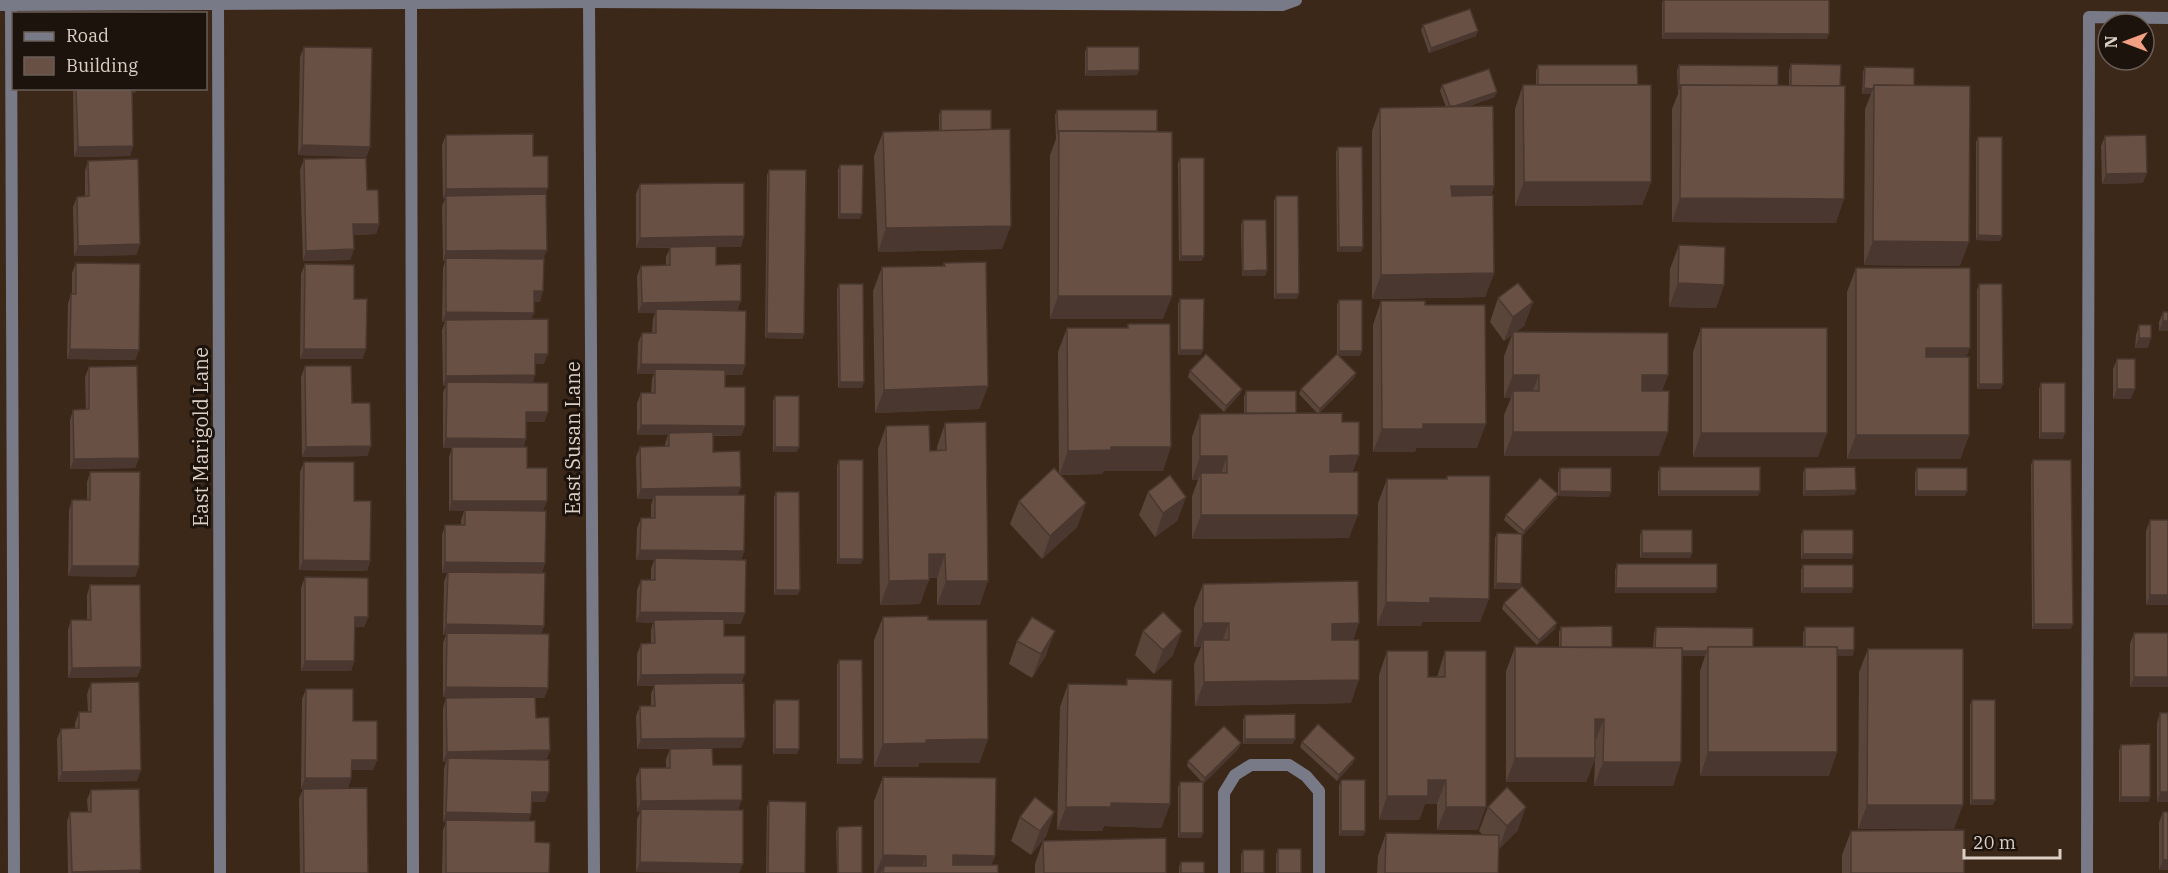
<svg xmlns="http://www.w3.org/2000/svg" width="2168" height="873" viewBox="0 0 2168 873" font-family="'IBM Plex Serif',serif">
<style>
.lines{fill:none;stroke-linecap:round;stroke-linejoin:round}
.service{stroke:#787b87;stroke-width:12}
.minor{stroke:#787b87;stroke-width:12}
.wall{fill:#5a453a}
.shaded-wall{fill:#4a3830}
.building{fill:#695044;stroke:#4a3830;stroke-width:1.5}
.labels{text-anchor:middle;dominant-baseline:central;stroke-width:6;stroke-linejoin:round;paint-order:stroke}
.street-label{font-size:20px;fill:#dccfc5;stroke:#1c130d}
</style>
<rect width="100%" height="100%" fill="#3c2819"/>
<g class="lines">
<g class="service">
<path d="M411 0 413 873"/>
<path d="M11 5 14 873"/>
<path d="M1224 873V793L1235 775 1251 765H1289L1306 776 1319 791V873"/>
<path d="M2087 873 2089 17 2168 18"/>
</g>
<g class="minor">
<path d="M218 0 220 873"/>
<path d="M589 2 594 873"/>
<path d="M0 5 589 2 1282 5 1296 0"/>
</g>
</g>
<g class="wall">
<path d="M1663 0H1829L1827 39H1662V3Z"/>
<path d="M1423 25 1476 36 1429 53 1421 30Z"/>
<path d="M304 47 370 147 366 157 298 155 300 57Z"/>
<path d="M1087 47 1139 70 1137 75 1085 76V52Z"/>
<path d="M1791 64 1836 223 1672 222V109L1678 94 1677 71 1679 65 1778 86H1789V70Z"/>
<path d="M1538 65 1638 85 1651 182 1642 205 1515 206V109L1523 85H1536V71Z"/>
<path d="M1865 67 1914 86 1960 266 1864 265 1865 109 1871 94H1862L1863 72Z"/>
<path d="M1442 85 1495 97 1469 106 1494 186 1491 195 1494 273 1485 297 1372 299V131L1380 108 1446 107 1440 91Z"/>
<path d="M73 88H137L135 93H132L133 146 130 156 74 157Z"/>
<path d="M941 110 991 130 1002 249 878 252 874 156 883 132 939 131V115Z"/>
<path d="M1057 110 1157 131 1163 319H1050V155L1056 139 1055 115Z"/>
<path d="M446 135 533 156 546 194 544 259 540 302 534 301 531 319 544 364H535V375L532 383 548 412 544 422H526V439L523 447 527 468 543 511 542 573 544 626 541 634 548 688 544 698H535L536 718 550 750 546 760 545 802H531L529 821 535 842 549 873H442L443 830 446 822H443L444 768 446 762H443V708L446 698 482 697H443V643L446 635H443L444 582 447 573H442V535L445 525H461V520L464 511H449V457L452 448H443V392L446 386H443L442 330 445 322H442L443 268 445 261H443L442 206 445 199H443L442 145Z"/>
<path d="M2105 136 2143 183 2102 184 2101 146Z"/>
<path d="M1978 137 2002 236 2000 241 1976 240V142Z"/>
<path d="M1338 147 1363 247 1361 252H1337L1336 152Z"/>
<path d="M1180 158 1202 261H1179L1178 163Z"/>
<path d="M304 159 367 190 379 224 376 234 354 235V249L350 260 303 261 300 170Z"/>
<path d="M88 161 140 244 136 255 74 256 73 207 77 197 85 196V171Z"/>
<path d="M840 165 860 219H838V170Z"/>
<path d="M769 170 804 334 802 339 765 338 767 175Z"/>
<path d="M640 184 744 236 741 247H716V265L738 310 745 365 742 375H725V387L745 426 741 436H713V452L741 487 737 495 744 551 741 560V624L724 623V636L742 683 745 738 741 748H695L713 765 739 810V873L636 872 637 819 640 812H637L636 778 640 768H666V759L670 749H637L636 716 640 706H651V694L654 686H637V654L641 644 651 643V630L653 623 636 622 637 590 641 580H651V569L654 560H636L637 528 641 518H651V505L653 499H637L636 457 640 447 665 446V444L668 435H637V403L641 393H651L652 379 654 374H637L638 343 642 333H652L653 319 655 313H638L637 276 641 266 666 265V257L670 248H636V194Z"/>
<path d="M1276 196 1297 299H1274V201Z"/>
<path d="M1243 220 1267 270 1265 276H1242L1241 225Z"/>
<path d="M1679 245 1724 285 1716 308 1669 307 1670 269Z"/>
<path d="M76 263 139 350 135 360 67 359 68 304 71 294H72V273Z"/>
<path d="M944 263 988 386 979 409 875 413 873 291 882 267 943 266Z"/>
<path d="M305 264 354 299 366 349 362 359H300L301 274Z"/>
<path d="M1856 268 1966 357 1969 435 1960 459H1847V292Z"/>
<path d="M839 284 862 388H838L837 289Z"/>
<path d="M1979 284 2001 389H1977V290Z"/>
<path d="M1498 298 1533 302 1524 326 1516 332 1668 375 1662 391 1659 456H1504V415L1511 398H1504V356L1512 335 1504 341 1490 322Z"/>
<path d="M1180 299 1201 355H1178V304Z"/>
<path d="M1339 300 1360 356H1339L1356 373 1354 378 1319 413 1342 422 1353 472 1349 538 1192 539V496L1198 480H1192V437L1200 414 1244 413V397L1246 391 1296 413H1317L1299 394 1301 389 1337 354V305Z"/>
<path d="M1381 301 1425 305 1477 448H1416L1415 452H1373V325Z"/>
<path d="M2163 312 2168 331H2159V322Z"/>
<path d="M1128 324 1163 471H1104L1102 474 1060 475 1086 503 1077 527 1042 559 1010 524 1019 501 1059 473 1058 352 1067 328H1127Z"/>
<path d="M2139 325 2148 348H2135L2136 335Z"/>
<path d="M1701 328 1818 457H1693V352Z"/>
<path d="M2117 359 2131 399H2113V369Z"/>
<path d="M305 366 352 403 371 446 367 456 302 457 301 377Z"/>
<path d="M89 367 139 458 135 468 70 469V420L73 410H86L85 377Z"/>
<path d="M1190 371 1240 394 1224 412 1188 377Z"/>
<path d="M2041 383 2063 439H2039V389Z"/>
<path d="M775 396 797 452H773V401Z"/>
<path d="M945 423 980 605H937V578H929L920 604 880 605 878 449 886 426 930 451H937V447Z"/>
<path d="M839 460 861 564H837V466Z"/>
<path d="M2033 460 2071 629H2032L2031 465Z"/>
<path d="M304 462 354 501 370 561 367 571 299 570 300 472Z"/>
<path d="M1660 467 1758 496H1658V472Z"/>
<path d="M1560 468 1609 497 1558 496V473Z"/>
<path d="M1805 468 1856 490 1854 495 1803 496V473Z"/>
<path d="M1917 468 1965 496H1915V473Z"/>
<path d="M90 472 139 566 135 577 68 576 69 511 72 500H87V482Z"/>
<path d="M1447 476 1480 622H1422L1421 626H1377L1378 503 1387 479H1446Z"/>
<path d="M776 492 798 595H774V497Z"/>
<path d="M1148 492 1186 497 1177 521 1155 537 1139 515Z"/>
<path d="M1558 494 1556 499 1522 536 1521 584 1519 589H1494L1495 538 1497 533 1520 534 1504 520 1506 515Z"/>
<path d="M2150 520 2168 605H2146V531Z"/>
<path d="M1642 530 1692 553 1690 558H1640V535Z"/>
<path d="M1803 530 1852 559H1801V535Z"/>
<path d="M1617 564 1717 588 1715 593H1615V570Z"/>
<path d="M1803 565 1852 593H1801V570Z"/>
<path d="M305 577 368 617 364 627H355L354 661 351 671H301V588Z"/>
<path d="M1203 584 1353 640 1351 703 1195 706 1194 664 1201 647H1194V608Z"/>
<path d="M90 585 141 667 137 677 68 678V630L71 620H87V595Z"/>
<path d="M1504 603 1555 629 1537 645 1502 609Z"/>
<path d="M883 617 928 620 988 739 979 763H919L918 767H874V640Z"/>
<path d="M1561 627 1612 647 1653 648 1654 633 1656 627 1753 647H1803V633L1805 627 1853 656H1837L1829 776H1700V671L1705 656H1682L1673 786H1594L1595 759 1586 782H1506V671L1515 647H1559V632Z"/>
<path d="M1143 631 1173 655 1154 674 1135 655Z"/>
<path d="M2134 633 2168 687H2130V644Z"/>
<path d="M1017 641 1046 655 1032 678 1009 664Z"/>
<path d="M1868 649 1954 829H1858L1859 672Z"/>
<path d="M1387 651 1428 677H1437L1445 651 1478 830H1437V804H1425L1419 820H1379V675Z"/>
<path d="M839 660 861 764H837V665Z"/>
<path d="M1127 679 1170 804 1161 828 1104 826 1102 831 1057 830 1060 707 1068 684 1126 685Z"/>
<path d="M91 683 137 781 58 782 57 739 61 729 75 728V723L79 712H88L87 694Z"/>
<path d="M306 689 353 721 377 760 373 770H351V778L348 788 368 873H300L299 799 303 789H301L302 699Z"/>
<path d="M775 700 797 754H773V705Z"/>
<path d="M1972 700 1993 805H1970V705Z"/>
<path d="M2160 713 2168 802H2157V723Z"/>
<path d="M1245 715 1293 744H1243V720Z"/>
<path d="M1302 742 1353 763 1337 781 1300 747Z"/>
<path d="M2121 745 2150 797 2148 802H2119V750Z"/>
<path d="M1239 748 1203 784V833L1201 838H1178V787L1180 782H1202L1187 766 1188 761Z"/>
<path d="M883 777 995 856 991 865 998 873H874V801Z"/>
<path d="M1341 780 1365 831 1363 836H1339V786Z"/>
<path d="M91 790 139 873H68L67 822 70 812H88L87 800Z"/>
<path d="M769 801 805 873H766L767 806Z"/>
<path d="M1488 807 1518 830 1499 849 1498 873H1377L1378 856 1386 833 1483 835 1479 831Z"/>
<path d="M1054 812 1046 836 1031 855 1011 841 1020 817Z"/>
<path d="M2163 812 2168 870H2159V822Z"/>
<path d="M838 827 862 873H837L836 832Z"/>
<path d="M1851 831 1964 873H1842V855Z"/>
<path d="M1043 841 1166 873H1035V864Z"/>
<path d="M1278 849 1301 873H1276V855Z"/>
<path d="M1243 850 1264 873H1241V855Z"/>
<path d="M1181 862 1204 873H1179V867Z"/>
</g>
<g class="shaded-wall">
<path d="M1478 31 1476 36 1429 53 1431 48Z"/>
<path d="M1664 33 1829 34 1827 39H1662Z"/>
<path d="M1139 70 1137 75 1085 76 1087 71Z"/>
<path d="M130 88H137L135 93H128Z"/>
<path d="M1864 88 1873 89 1871 94H1862Z"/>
<path d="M1497 92 1495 97 1448 113 1450 108Z"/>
<path d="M302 145 370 147 366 157 298 155Z"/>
<path d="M133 146 130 156 74 157 78 147Z"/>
<path d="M2147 173 2143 183 2102 184 2106 174Z"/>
<path d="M1524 182H1651L1642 205 1515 206Z"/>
<path d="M1451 186H1494L1485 209 1443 210Z"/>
<path d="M548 188 544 198 446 196 445 199H443L446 189Z"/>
<path d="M1680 198 1844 199 1836 223 1672 222Z"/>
<path d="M840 214H862L860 219H838Z"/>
<path d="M353 224H379L376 234 350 235Z"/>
<path d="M1011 226 1002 249 878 252 886 228Z"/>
<path d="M1978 235 2002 236 2000 241 1976 240Z"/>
<path d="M744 236 741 247 636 248 640 238Z"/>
<path d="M1873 241 1969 242 1960 266 1864 265Z"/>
<path d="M140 244 136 255 74 256 78 246Z"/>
<path d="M1339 247H1363L1361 252H1337Z"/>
<path d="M354 249 350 260 303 261 306 251Z"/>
<path d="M547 250 543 260 446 258 445 261H443L446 251Z"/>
<path d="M1181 256H1204L1202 261H1179Z"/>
<path d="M1267 270 1265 276H1242L1243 271Z"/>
<path d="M1494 273 1485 297 1372 299 1381 275Z"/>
<path d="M1678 283 1724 285 1716 308 1669 307Z"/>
<path d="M534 291H543L540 302 530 301Z"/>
<path d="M1276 294H1299L1297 299H1274Z"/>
<path d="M1058 296H1172L1163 319H1050Z"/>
<path d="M741 301 737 311 656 309 655 313H638L642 303Z"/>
<path d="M1533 302 1524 326 1513 334V332L1512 335 1504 341 1513 317Z"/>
<path d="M446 312 534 313 530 323 446 320 445 322H442Z"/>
<path d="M2163 321H2168V331H2159Z"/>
<path d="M767 333 804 334 802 339 765 338Z"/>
<path d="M2139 338H2151L2148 348H2135Z"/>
<path d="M1926 348H1970L1961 371 1918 372Z"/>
<path d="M70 349 139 350 135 360 67 359Z"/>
<path d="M304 349H366L362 359H300Z"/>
<path d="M1180 350H1203L1201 355H1178Z"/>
<path d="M1339 351H1362L1360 356H1337Z"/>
<path d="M535 354H548L544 364H532Z"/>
<path d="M641 364 745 365 742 375 655 374V369L654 374H637Z"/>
<path d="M1356 373 1354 378 1318 414 1320 409Z"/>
<path d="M535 375 532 386 447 382 446 386H443L446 376Z"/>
<path d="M1513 375H1539L1530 398 1513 391 1511 398H1504Z"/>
<path d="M1642 375H1668L1659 399H1634Z"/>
<path d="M840 382H864L862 388H838Z"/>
<path d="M1979 384H2003L2001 389H1977Z"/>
<path d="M988 386 979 409 875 413 884 390Z"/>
<path d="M1242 389 1240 394 1224 412 1226 406Z"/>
<path d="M2117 389H2135L2131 399H2113Z"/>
<path d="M526 412H548L544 422H523Z"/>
<path d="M1423 424H1486L1477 448H1416L1415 452H1373L1382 429Z"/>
<path d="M641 425 745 426 741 436 669 435V433L668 435H637Z"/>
<path d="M1513 432H1668L1659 456H1504Z"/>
<path d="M1701 433H1827L1818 457H1693Z"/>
<path d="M2041 433H2065L2063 439H2039Z"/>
<path d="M1856 435H1969L1960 459H1847Z"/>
<path d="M446 438 526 439 523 449 443 448Z"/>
<path d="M371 446 367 456 302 457 306 447Z"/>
<path d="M775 447H799L797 452H773Z"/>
<path d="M1111 447H1171L1163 471H1104L1102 474 1059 475 1068 451Z"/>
<path d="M1359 455 1350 479 1321 480 1330 456Z"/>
<path d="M1200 456H1227L1219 480 1201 473 1198 480H1192Z"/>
<path d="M139 458 135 468 70 469 74 459Z"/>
<path d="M741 487 737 497 655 495 653 499H637L641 489Z"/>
<path d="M1856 490 1854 495 1803 496 1805 491Z"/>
<path d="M1560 491 1611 492 1609 497 1558 496Z"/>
<path d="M1660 491H1760L1758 496H1658Z"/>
<path d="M1917 491H1967L1965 496H1915Z"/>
<path d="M1558 494 1556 499 1522 536 1524 531Z"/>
<path d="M1186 497 1177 521 1155 537 1163 513Z"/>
<path d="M452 501H547L543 511H449Z"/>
<path d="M1086 503 1077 527 1042 559 1050 536Z"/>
<path d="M1201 515H1358L1349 538 1192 539Z"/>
<path d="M640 550 744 551 741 562 655 558 654 560H636Z"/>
<path d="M1642 553H1692L1690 558H1640Z"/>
<path d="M929 554H945L937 578H920Z"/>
<path d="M1803 554H1853L1852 559H1801Z"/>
<path d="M839 559H863L861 564H837Z"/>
<path d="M303 560 370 561 367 571 299 570Z"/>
<path d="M445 562 545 563 542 574 442 573Z"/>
<path d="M72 566H139L135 577 68 576Z"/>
<path d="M929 580 920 604 880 605 889 581Z"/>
<path d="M946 581H988L980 605H937Z"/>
<path d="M1496 583 1521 584 1519 589H1494Z"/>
<path d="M1616 588H1717L1715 593H1615Z"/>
<path d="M1803 588H1853L1852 593H1801Z"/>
<path d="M776 590H800L798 595H774Z"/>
<path d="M2150 595H2168V605H2146Z"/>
<path d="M1430 598 1489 599 1480 622H1422L1421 626H1377L1386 602Z"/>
<path d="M640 612 745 613 741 624 654 623V620L653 623 636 622Z"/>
<path d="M355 617H368L364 627H351Z"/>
<path d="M1203 623H1229L1220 647 1203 640 1201 647H1194Z"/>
<path d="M1359 623 1351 647 1323 648 1332 624Z"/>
<path d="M1557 623 1555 629 1537 645 1539 640Z"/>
<path d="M446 624 544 626 541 636 443 635Z"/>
<path d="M2034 624H2073L2071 629H2032Z"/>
<path d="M1055 631 1046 655 1032 678 1041 654Z"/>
<path d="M1182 631 1173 655 1154 674 1163 650Z"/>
<path d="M1655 650 1707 651 1705 656H1653Z"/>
<path d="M1805 650H1854L1853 656H1803Z"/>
<path d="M305 661H354L351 671H301Z"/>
<path d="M141 667 137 677 68 678 72 668Z"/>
<path d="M745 674 741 684 637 686 641 675Z"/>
<path d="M2134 677H2168V687H2130Z"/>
<path d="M1359 680 1351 703 1195 706 1204 682Z"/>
<path d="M446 687 548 688 544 698 443 697Z"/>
<path d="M1595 719H1604L1595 742Z"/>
<path d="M745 738 741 748 637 749 641 739Z"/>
<path d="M988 739 979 763H919L918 767H874L883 744 926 740Z"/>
<path d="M1245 739H1295L1293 744H1243Z"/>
<path d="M1241 743 1239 748 1203 784 1205 778Z"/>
<path d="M775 749H799L797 754H773Z"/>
<path d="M550 750 546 761 448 758 446 762H443L447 752Z"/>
<path d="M1708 752H1837L1829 776H1700Z"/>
<path d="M1355 758 1353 763 1337 781 1339 775Z"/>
<path d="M1515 758H1595L1586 782H1506Z"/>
<path d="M839 759H863L861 764H837Z"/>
<path d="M352 760H377L373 770H348Z"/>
<path d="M1603 762H1681L1673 786H1594Z"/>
<path d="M141 770 137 781 58 782 62 772Z"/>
<path d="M305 778H351L348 789H301Z"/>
<path d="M1428 780H1446L1437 804H1425L1419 820H1379L1387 796Z"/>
<path d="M532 792H549L545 802H528Z"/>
<path d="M2160 792H2168V802H2157Z"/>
<path d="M2121 797H2150L2148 802H2119Z"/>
<path d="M742 800 738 810 641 809 640 812H637L641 801Z"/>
<path d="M1972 800H1995L1993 805H1970Z"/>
<path d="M1111 803 1170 804 1161 828 1104 826 1102 831 1057 830 1066 807Z"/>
<path d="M1867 805H1963L1954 829H1858Z"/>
<path d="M1446 807H1486L1478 830H1437Z"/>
<path d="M1526 807 1518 830 1498 850 1507 826Z"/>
<path d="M446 812 531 814 527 824 446 820V822H443Z"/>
<path d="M1054 812 1046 836 1031 855 1040 831Z"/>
<path d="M1341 831H1365L1363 836H1339Z"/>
<path d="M1180 833H1203L1201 838H1178Z"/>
<path d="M883 855 926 856 920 873 884 866 881 873H876Z"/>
<path d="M953 855 995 856 988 873H947Z"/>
<path d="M2163 860H2168V870H2159Z"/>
<path d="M640 862 743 864 739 873 636 872Z"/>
<path d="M141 870 139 873H71L72 872Z"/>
</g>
<g class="building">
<path d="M1664 0H1829V34L1664 33Z"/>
<path d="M1470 9 1478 31 1431 48 1423 25Z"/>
<path d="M304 47 372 48 370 147 302 145Z"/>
<path d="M1087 47H1139V70L1087 71Z"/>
<path d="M1791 64 1841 65 1840 86H1791Z"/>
<path d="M1538 65H1637L1638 85H1538Z"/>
<path d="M1679 65 1778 66V86L1681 85 1679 88Z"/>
<path d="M1865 67 1914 68V86L1874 85 1873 89 1864 88Z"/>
<path d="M1489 69 1497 92 1455 106H1450L1442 85Z"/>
<path d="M1523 85H1651V182H1524Z"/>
<path d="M1681 85 1845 86 1844 199 1680 198Z"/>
<path d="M1874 85 1970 86 1969 242 1873 241Z"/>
<path d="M76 88H132L133 146 78 147Z"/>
<path d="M1493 106 1494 186H1451L1452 196 1493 195 1494 273 1381 275 1380 108Z"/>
<path d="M941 110H991V130L941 131Z"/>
<path d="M1057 110H1157V131H1059L1058 134Z"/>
<path d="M1010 129 1011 226 886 228 883 132Z"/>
<path d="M1059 131 1172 132V296H1058Z"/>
<path d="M533 134V156H548V188L446 189V135Z"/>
<path d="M2146 135 2147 173 2106 174 2105 136Z"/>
<path d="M1978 137H2002V236L1978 235Z"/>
<path d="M1338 147H1362L1363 247H1339Z"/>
<path d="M366 158 367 190H378L379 224H353L354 249 306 251 304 159Z"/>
<path d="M1180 158H1204V256H1181Z"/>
<path d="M138 159 140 244 78 246 77 197 89 196 88 161Z"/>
<path d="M840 165H863L862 214H840Z"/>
<path d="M769 170H806L804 334 767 333Z"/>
<path d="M744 183V236L640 238V184Z"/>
<path d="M546 194 547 250 446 251V196Z"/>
<path d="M1276 196H1298L1299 294H1276Z"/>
<path d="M1243 220H1266L1267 270 1243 271Z"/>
<path d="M1679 245 1725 247 1724 285 1678 283Z"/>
<path d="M716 246V265L741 264V301L642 303 641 266 670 265V247Z"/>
<path d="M446 258 544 259 543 291H534V313L446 312Z"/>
<path d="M986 262 988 386 884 390 882 267 945 266 944 263Z"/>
<path d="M76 263 140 264 139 350 70 349 71 294H76Z"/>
<path d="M305 264 354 265V299H367L366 349H304Z"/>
<path d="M1856 268H1970V348H1926V357H1969V435H1856Z"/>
<path d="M1518 283 1533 302 1513 317 1498 298Z"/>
<path d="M839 284H863L864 382H840Z"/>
<path d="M1979 284H2002L2003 384H1979Z"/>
<path d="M1180 299H1204L1203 350H1180Z"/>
<rect x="1339" y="300" width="23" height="51"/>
<path d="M1381 301H1425V305H1485L1486 424H1423V429H1382Z"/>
<path d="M656 309 746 311 745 365 641 364 642 333H656Z"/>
<rect x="2163" y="312" width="5" height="9"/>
<path d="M548 319V354H535V375L446 376V320Z"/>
<path d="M1128 324H1170L1171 447H1111V450L1068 451 1067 328H1128Z"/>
<rect x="2139" y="325" width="12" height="13"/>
<rect x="1701" y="328" width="126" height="105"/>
<path d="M1513 332 1668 333V375H1642V391H1669L1668 432H1513V391H1539V375H1513Z"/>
<path d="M1206 354 1242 389 1226 406 1190 371Z"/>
<path d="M1337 354 1356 373 1320 409 1301 389Z"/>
<rect x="2117" y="359" width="18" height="30"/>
<path d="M137 366 139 458 74 459 73 410 89 409V367Z"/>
<path d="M305 366H351L352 403H370L371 446 306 447Z"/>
<path d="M655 369 725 370V387H745V426L641 425V393H655Z"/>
<path d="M447 382 548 383V412H526V439L446 438Z"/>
<rect x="2041" y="383" width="24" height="50"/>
<rect x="1246" y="391" width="50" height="22"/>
<rect x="775" y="396" width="24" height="51"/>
<path d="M1342 413V422H1359V455L1330 456V472H1358V515H1201V473H1227V456H1200V414Z"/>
<path d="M986 422 988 581H946L945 554H929V580L889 581 886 426 929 425 930 451 946 450 945 423Z"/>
<path d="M713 432V452L740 451 741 487 641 489 640 447 669 446V433Z"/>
<path d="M452 447H527V468H547V501H452Z"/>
<rect x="839" y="460" width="24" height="99"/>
<path d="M2033 460H2071L2073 624H2034Z"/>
<path d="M304 462H354V501H371L370 561 303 560Z"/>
<rect x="1660" y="467" width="100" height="24"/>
<path d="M1855 467 1856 490 1805 491V468Z"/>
<path d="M1054 468 1086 503 1050 536 1019 501Z"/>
<path d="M1560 468H1611V492L1560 491Z"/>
<rect x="1917" y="468" width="50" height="23"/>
<path d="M90 472H140L139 566H72V500H90Z"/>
<path d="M1170 475 1186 497 1163 513 1148 492Z"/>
<path d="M1447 476H1490L1489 599 1430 598V603L1386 602 1387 479H1447Z"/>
<path d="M1540 478 1558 494 1524 531 1506 515Z"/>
<path d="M776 492H799L800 590H776Z"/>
<path d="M655 495H745L744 551 640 550 641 518H655Z"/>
<path d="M465 510 546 511 545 563 445 562V525H465Z"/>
<rect x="2150" y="520" width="18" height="75"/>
<rect x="1642" y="530" width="50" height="23"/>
<rect x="1803" y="530" width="50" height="24"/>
<path d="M1497 533 1522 534 1521 584 1496 583Z"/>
<path d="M655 558 746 560 745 613 640 612 641 580H655Z"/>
<path d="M1617 564H1717V588H1616Z"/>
<rect x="1803" y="565" width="50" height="23"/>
<path d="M448 572 545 573 544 626 446 624Z"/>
<path d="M305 577 368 578V617H355L354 661H305Z"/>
<path d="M1358 581 1359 623 1332 624V640H1359V680L1204 682 1203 640H1229V623H1203V584Z"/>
<path d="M90 585H140L141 667 72 668 71 620H91Z"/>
<path d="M1522 586 1557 623 1539 640 1504 603Z"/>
<path d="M1163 612 1182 631 1163 650 1143 631Z"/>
<path d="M928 616V620H987L988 739 926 740V743L883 744V617Z"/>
<path d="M1032 617 1055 631 1041 654 1017 641Z"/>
<path d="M724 619V636H745V674L641 675V644L655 643 654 620Z"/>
<path d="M1612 626V647H1561V627Z"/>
<path d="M1656 627 1753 628V647H1708L1707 651H1682V648H1655Z"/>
<path d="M1805 627H1854V650H1837V647H1805Z"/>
<path d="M447 633 549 634 548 688 446 687Z"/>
<rect x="2134" y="633" width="34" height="44"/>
<path d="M1515 647 1682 648 1681 762H1603L1604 719H1595V758H1515Z"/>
<rect x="1708" y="647" width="129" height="105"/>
<path d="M1868 649H1963V805H1867Z"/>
<path d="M1387 651H1428V677H1445V651H1486V807H1446V780H1428V796H1387Z"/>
<path d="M839 660H862L863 759H839Z"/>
<path d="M1127 679 1172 680 1170 804 1111 803V807H1066L1068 684 1127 685Z"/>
<path d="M139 682 141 770 62 772 61 729 79 728V712H91V683Z"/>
<path d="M744 683 745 738 641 739 640 706H655L654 684Z"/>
<path d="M306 689H353V721H377V760H352L351 778H305Z"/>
<path d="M535 697 536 718 549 717 550 750 447 752 446 698Z"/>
<rect x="775" y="700" width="24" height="49"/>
<rect x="1972" y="700" width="23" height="100"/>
<rect x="2160" y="713" width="8" height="79"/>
<path d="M1295 714V739H1245V715Z"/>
<path d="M1318 724 1355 758 1339 775 1302 742Z"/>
<path d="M1224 726 1241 743 1205 778 1188 761Z"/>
<path d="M2150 744V797H2121V745Z"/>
<path d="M712 748 713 765H742V800L641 801 640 768H670V749Z"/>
<path d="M448 758 549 760V792H532L531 814 446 812Z"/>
<path d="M883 777 996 778 995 856 953 855V865H998V873H883L884 866H926V856L883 855Z"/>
<rect x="1341" y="780" width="24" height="51"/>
<rect x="1180" y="782" width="23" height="51"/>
<path d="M1507 787 1526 807 1507 826 1488 807Z"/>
<path d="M367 788 368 873H304L303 789Z"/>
<path d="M139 789 141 870 72 872 70 812H91V790Z"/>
<path d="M1035 797 1054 812 1040 831 1020 817Z"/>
<path d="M769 801 806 802 805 873H768Z"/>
<path d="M641 809 743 810V864L640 862Z"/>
<rect x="2163" y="812" width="5" height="48"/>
<path d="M446 820 535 821V842L550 843 549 873H446Z"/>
<path d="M862 826V873H838V827Z"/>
<path d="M1964 830V873H1851V831Z"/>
<path d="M1386 833 1499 835 1498 873H1385Z"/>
<path d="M1166 838V873H1044L1043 841Z"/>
<rect x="1278" y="849" width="23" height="24"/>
<rect x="1243" y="850" width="21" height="23"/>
<rect x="1181" y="862" width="23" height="11"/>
</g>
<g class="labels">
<g class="street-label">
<text transform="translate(200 437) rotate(-90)">East Marigold Lane</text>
<text transform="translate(572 438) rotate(-90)">East Susan Lane</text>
</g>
</g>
<rect x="12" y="12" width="195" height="78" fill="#1c130d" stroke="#695e57" stroke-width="1.5"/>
<rect x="24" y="32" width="30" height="9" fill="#787b87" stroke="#695e57" stroke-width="1.5"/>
<text x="66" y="42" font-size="18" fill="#dccfc5">Road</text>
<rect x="24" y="57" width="30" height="18" fill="#695044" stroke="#695e57" stroke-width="1.5"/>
<text x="66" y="72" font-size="18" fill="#dccfc5">Building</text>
<g transform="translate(2126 42) rotate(270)"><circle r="28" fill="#1c130d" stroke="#695e57" stroke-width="1.5"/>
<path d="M0-4.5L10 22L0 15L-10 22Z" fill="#f39f83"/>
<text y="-9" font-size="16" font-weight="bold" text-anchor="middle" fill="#dccfc5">N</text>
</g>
<path d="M1964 849v9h96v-9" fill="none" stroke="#dccfc5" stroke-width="3"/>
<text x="1973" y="849" font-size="18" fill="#dccfc5" stroke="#1c130d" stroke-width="4.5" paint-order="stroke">20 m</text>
</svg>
